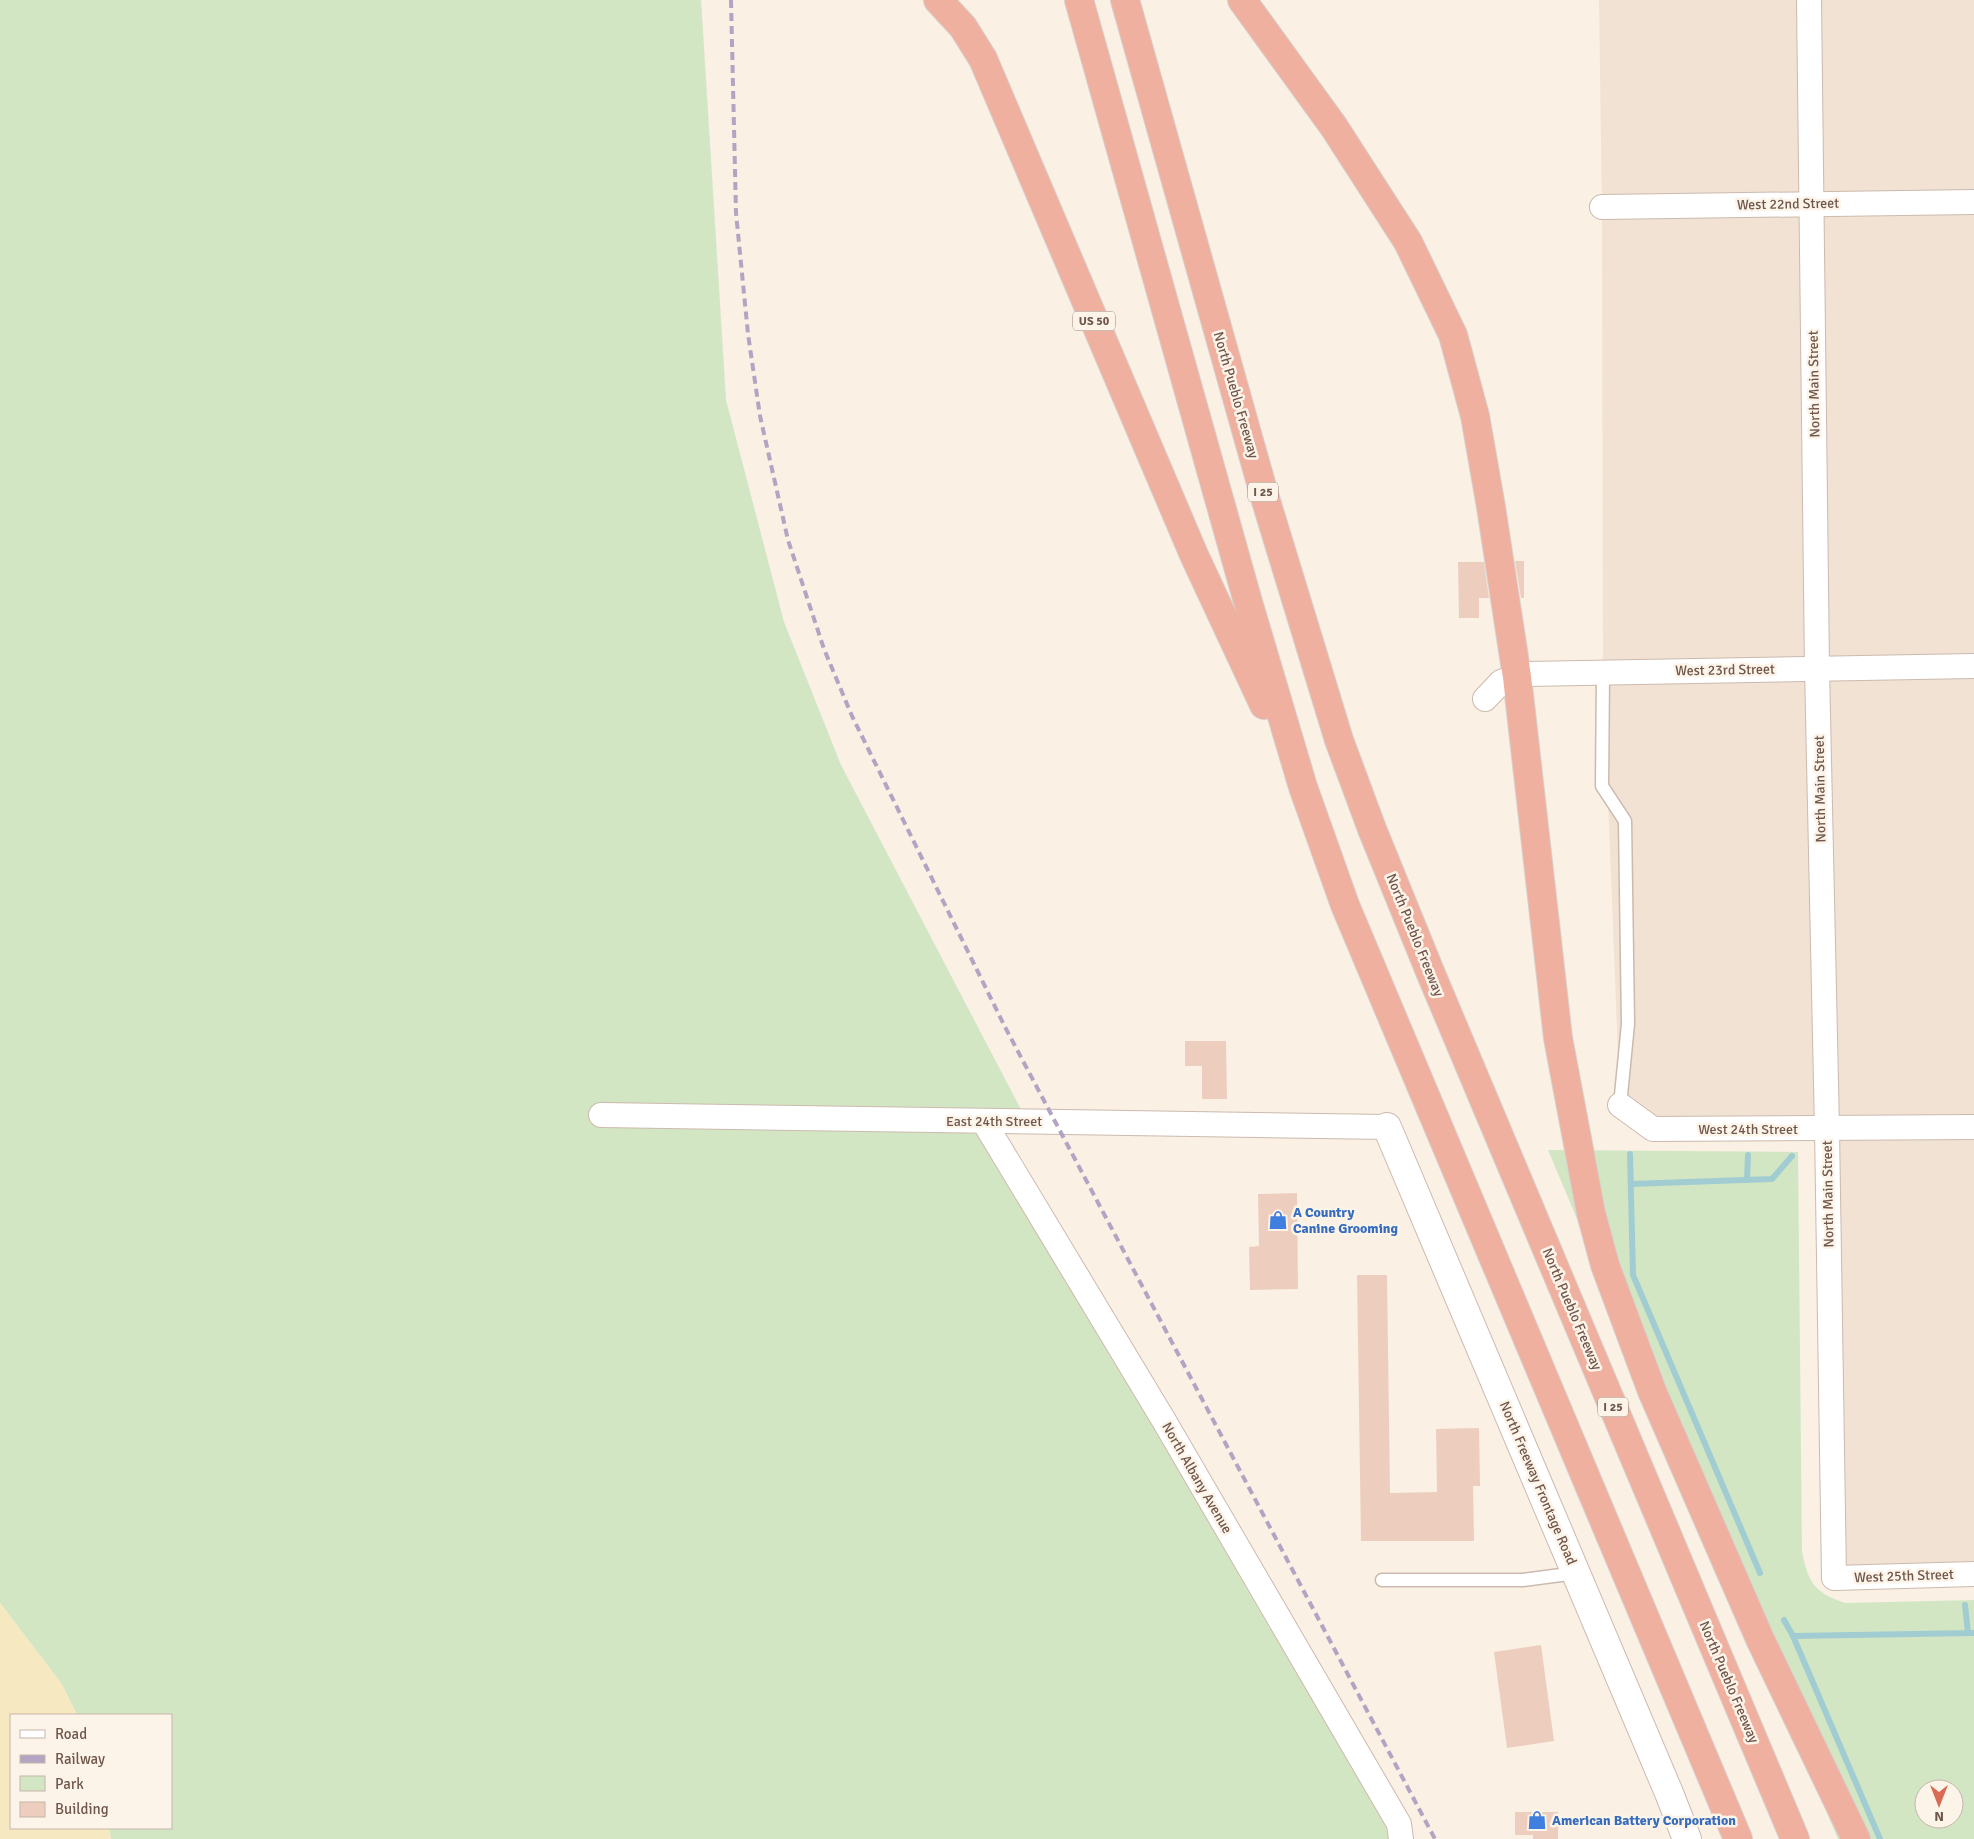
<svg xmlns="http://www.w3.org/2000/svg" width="1974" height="1839" viewBox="0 0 1974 1839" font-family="Signika,sans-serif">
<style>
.residential{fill:#f1e2d3}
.green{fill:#d3e6c4;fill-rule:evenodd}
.sand{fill:#f6e8c1}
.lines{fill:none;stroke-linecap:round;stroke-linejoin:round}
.stream{stroke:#a1cdd2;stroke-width:6}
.building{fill:#edcebe}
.service-casing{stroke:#ccbaae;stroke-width:15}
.minor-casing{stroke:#ccbaae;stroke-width:26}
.tertiary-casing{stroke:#ccbaae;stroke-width:30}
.motorway-casing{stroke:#d7d0cd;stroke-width:30}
.service{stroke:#fff;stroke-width:12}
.minor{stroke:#fff;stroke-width:24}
.tertiary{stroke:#fff;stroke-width:28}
.motorway{stroke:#efb0a0;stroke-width:28}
.rail{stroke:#b2a4c2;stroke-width:4;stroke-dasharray:8 5;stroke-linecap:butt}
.labels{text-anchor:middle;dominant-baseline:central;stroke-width:5;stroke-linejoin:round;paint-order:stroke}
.shield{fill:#fdf4e9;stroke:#9a867b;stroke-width:1}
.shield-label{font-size:12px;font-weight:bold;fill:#70574c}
.street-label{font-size:14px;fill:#70574c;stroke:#fdf4e9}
.shop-label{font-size:14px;font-weight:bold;fill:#366cbe;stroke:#fdf4e9;text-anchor:start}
</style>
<rect width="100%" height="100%" fill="#faf0e4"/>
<path class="residential" d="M1599 0H1974V1574L1834 1578 1827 1129H1653L1620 1105 1603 673 1602 207Z"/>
<g class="green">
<path d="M0 0H701L726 400 784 622 841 765 1028 1123 984 1122 1401 1839H111L109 1828H171V1715H77L61 1683 0 1603Z"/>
<path d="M1548 1150 1798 1152 1802 1552C1809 1584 1814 1592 1845 1603L1974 1600V1839H1838ZM1924 1789H1954V1819H1924Z"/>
</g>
<path class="sand" d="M0 1603 61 1683 77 1715H11V1828H109L111 1839H0Z"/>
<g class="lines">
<g class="stream">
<path d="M1630 1154 1633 1275 1760 1573"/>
<path d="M1747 1180 1748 1155"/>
<path d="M1631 1184 1772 1179 1792 1156"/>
<path d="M1965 1605 1968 1633"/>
<path d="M1784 1620 1793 1636 1880 1839"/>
<path d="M1793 1636 1974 1633"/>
</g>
</g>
<g class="building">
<path d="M1515 561H1524V598H1521Z"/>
<path d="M1458 562H1484L1489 598H1479V618H1459Z"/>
<path d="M1185 1041H1226L1227 1099H1202V1066H1185Z"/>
<path d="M1297 1193 1298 1289 1250 1290 1249 1247 1259 1246 1258 1194Z"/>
<path d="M1357 1275H1387L1390 1493 1437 1492 1436 1429 1479 1428 1480 1486H1473L1474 1541H1361Z"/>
<path d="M1541 1645 1554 1741 1507 1748 1494 1652Z"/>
<path d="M1515 1812H1558V1839H1533V1835H1515Z"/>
</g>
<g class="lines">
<g class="service-casing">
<g id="service">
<path d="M1603 673 1602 786 1625 821 1628 1024 1620 1105"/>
<path d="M1382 1580H1523L1576 1573"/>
</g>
</g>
<g class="minor-casing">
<g id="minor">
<path d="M1809 0 1817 668 1827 1129 1834 1578 1974 1574"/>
<path d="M1602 207 1974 202"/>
<path d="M1485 699 1501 682 1526 674 1974 666"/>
<path d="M1620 1105 1653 1129 1974 1127"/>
<path d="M601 1115 1387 1127"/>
<path d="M984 1122 1163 1419 1399 1824 1401 1839"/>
</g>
</g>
<g class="tertiary-casing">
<path id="tertiary" d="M1387 1127 1669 1793 1687 1839"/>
</g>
<g class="motorway-casing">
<g id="motorway">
<path d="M938 0 963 27 983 59 1194 555 1264 705"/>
<path d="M1079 0 1248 602 1303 787 1345 905 1738 1839"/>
<path d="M1125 0 1266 501 1339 740 1372 829 1431 974 1795 1839"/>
<path d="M1242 0 1334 127 1408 242 1453 335 1475 416 1491 507 1517 677 1558 1038 1591 1213 1605 1265 1652 1391 1760 1639 1856 1839"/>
</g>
</g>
<use href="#service" class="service"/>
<use href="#minor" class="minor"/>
<use href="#tertiary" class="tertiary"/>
<use href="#motorway" class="motorway"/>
<path class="rail" d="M731 0 736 213 748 334 760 416 788 540 824 649 852 716 1005 1027 1435 1839"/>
</g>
<defs>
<g id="shop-bare" transform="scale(1.5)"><path d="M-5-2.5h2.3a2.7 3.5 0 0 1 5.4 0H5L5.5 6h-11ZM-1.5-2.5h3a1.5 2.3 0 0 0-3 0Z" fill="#3f7fe0" stroke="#fdf4e9" stroke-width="2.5" paint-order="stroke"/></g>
</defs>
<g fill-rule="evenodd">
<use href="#shop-bare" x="1278" y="1220"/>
<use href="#shop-bare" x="1537" y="1820"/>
</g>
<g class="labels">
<g class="shield">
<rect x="1073" y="311.5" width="42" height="19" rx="4"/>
<rect x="1248" y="482.5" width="30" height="19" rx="4"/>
<rect x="1598" y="1397.5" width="30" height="19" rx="4"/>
</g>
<g class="shield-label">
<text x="1094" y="321">US 50</text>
<text x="1263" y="492">I 25</text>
<text x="1613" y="1407">I 25</text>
</g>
<g class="street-label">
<text transform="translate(1788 204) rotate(-1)">West 22nd Street</text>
<text transform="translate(1814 384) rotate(-91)">North Main Street</text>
<text transform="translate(1236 395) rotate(74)">North Pueblo Freeway</text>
<text transform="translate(1725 670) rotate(-1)">West 23rd Street</text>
<text transform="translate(1820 789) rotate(-91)">North Main Street</text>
<text transform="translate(1415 935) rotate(68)">North Pueblo Freeway</text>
<text x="994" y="1121">East 24th Street</text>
<text x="1748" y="1129">West 24th Street</text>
<text transform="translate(1828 1194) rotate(-91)">North Main Street</text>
<text transform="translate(1572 1309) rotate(67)">North Pueblo Freeway</text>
<text transform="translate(1197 1478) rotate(60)">North Albany Avenue</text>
<text transform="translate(1538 1483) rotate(67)">North Freeway Frontage Road</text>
<text transform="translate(1904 1576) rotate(-2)">West 25th Street</text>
<text transform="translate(1729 1682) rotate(67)">North Pueblo Freeway</text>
</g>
<g class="shop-label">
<text x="1293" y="1212">A Country<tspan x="1293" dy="16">Canine Grooming</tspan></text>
<text x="1552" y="1820">American Battery Corporation</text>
</g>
</g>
<rect x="10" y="1714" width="162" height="115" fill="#fdf4e9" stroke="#c5b5aa"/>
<rect x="20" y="1730" width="25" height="8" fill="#ffffff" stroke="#c5b5aa"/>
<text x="55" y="1739" font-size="15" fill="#70574c">Road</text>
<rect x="20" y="1755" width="25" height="8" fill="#b2a4c2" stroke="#c5b5aa"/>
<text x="55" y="1764" font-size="15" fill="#70574c">Railway</text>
<rect x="20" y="1776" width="25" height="15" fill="#d3e6c4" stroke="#c5b5aa"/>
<text x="55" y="1789" font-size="15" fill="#70574c">Park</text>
<rect x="20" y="1802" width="25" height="15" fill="#edcebe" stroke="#c5b5aa"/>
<text x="55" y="1814" font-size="15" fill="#70574c">Building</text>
<g transform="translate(1939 1804) rotate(180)"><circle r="24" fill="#fdf4e9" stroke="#c5b5aa"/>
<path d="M0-4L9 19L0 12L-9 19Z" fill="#d96a53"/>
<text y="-8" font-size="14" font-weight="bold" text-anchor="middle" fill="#70574c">N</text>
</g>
</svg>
